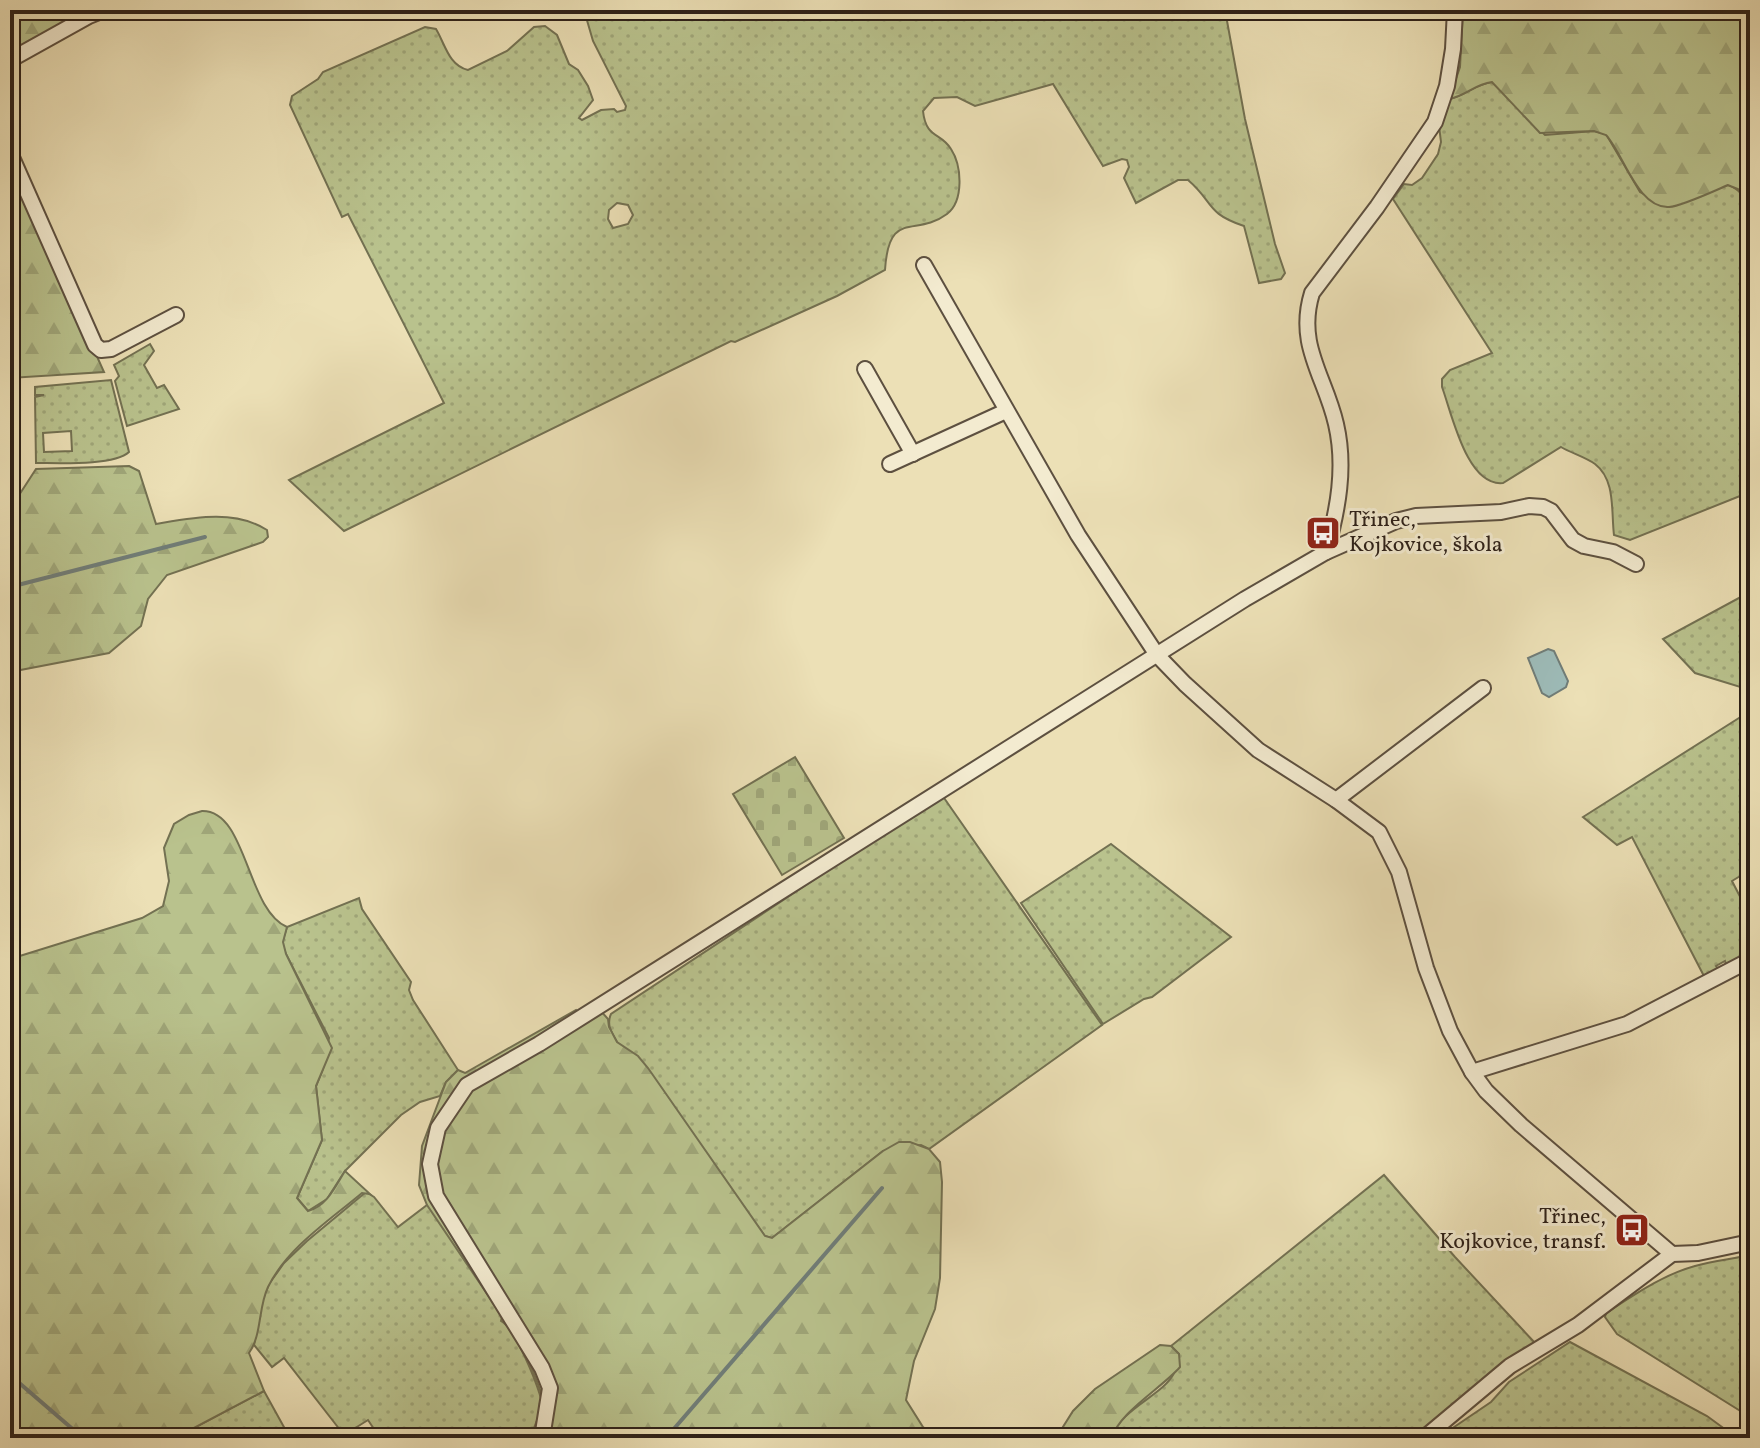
<svg xmlns="http://www.w3.org/2000/svg" width="1760" height="1448" viewBox="0 0 1760 1448" font-family="Vollkorn,serif">
<style>
.green{fill:url(#green-dots);stroke:#737152;stroke-width:2;fill-rule:evenodd}
.forest{fill:url(#forest-firs);stroke:#737152;stroke-width:2}
.cemetery{fill:url(#cemetery-stones);stroke:#737152;stroke-width:2}
.water{fill:#9dbbb8;stroke:#707d78;stroke-width:2}
.lines{fill:none;stroke-linecap:round;stroke-linejoin:round}
.stream{stroke:#707d78;stroke-width:4}
.minor-casing{stroke:#5d5040;stroke-width:18}
.minor{stroke:#f3ebd0;stroke-width:14}
.labels{text-anchor:middle;dominant-baseline:central;stroke-width:6;stroke-linejoin:round;paint-order:stroke}
.poi-label{font-size:22px;fill:#2d2018;stroke:#f3ebd0;text-anchor:start}
</style>
<defs>
<pattern id="green-dots" width="8" height="8" patternUnits="userSpaceOnUse" patternTransform="scale(2)"><rect width="8" height="8" fill="#b9c28d"/><path d="M2 2h.1M6 6h.1" fill="none" stroke="#9fa679" stroke-width="1.8" stroke-linecap="round"/></pattern>
<pattern id="forest-firs" width="22" height="20" patternUnits="userSpaceOnUse" patternTransform="scale(2)"><rect width="22" height="20" fill="#b9c28d"/><path d="M5 1l3.5 6h-7zM16 11l3.5 6h-7z" fill="#9fa679"/></pattern>
<pattern id="cemetery-stones" width="16" height="16" patternUnits="userSpaceOnUse" patternTransform="scale(2)"><rect width="16" height="16" fill="#b9c28d"/><path d="M2 7V4a2 2 0 0 1 4 0v3zM10 15v-3a2 2 0 0 1 4 0v3z" fill="#9fa679"/></pattern>
</defs>
<rect width="100%" height="100%" fill="#ece0b6"/>
<filter id="stains"><feTurbulence type="fractalNoise" baseFrequency=".0025" numOctaves="4"/><feColorMatrix values="0 0 0 0 .2 0 0 0 0 .09 0 0 0 0 .02 0 0 0 .5 -.17"/></filter>
<radialGradient id="worn" r=".72"><stop offset=".6" stop-color="#630" stop-opacity="0"/><stop offset="1" stop-color="#630" stop-opacity=".3"/></radialGradient>
<g class="green">
<path d="M584 10H1225L1245 119 1275 244 1285 273 1281 279 1259 283 1244 226C1205 213 1214 202 1188 180H1178L1136 203 1124 178 1129 167 1127 160 1122 159 1103 166 1053 84 975 106 957 97 934 98 923 111C926 139 941 132 951 149 962 166 964 201 947 214 915 238 889 208 885 270L837 296 735 342 731 341 344 531 289 480 444 403 348 214 342 217 290 105 292 96 318 79 323 72 425 27 436 29C445 44 449 66 468 70L507 51 534 27 545 26 557 35 569 64 578 70 588 86 593 100 579 118 582 120 601 110 614 109 617 112 625 110 626 106 593 41ZM617 203 628 205 633 215 628 224 613 228 608 219 609 210Z"/>
<path d="M1492 82 1545 135 1594 131 1606 134 1640 192 1668 207 1728 185C1742 190 1745 198 1750 211V492L1630 540 1614 535C1611 512 1616 480 1595 464 1585 457 1571 453 1561 447L1503 483C1467 487 1452 414 1442 387V379L1450 370 1492 353 1393 199 1404 184 1412 185 1422 178 1438 154 1441 142 1439 126 1449 99C1465 96 1475 84 1492 82Z"/>
<path d="M150 344 154 351 144 365 157 388 164 385 179 409 127 426 115 381 119 376 114 365Z"/>
<path d="M111 380 129 452C114 466 58 463 36 463L35 397 44 395H35V387ZM71 431 72 451 44 452 43 433Z"/>
<path d="M1750 592V690L1695 673 1663 639Z"/>
<path d="M1750 711V870L1732 881 1750 916V954L1727 967 1725 961 1716 966 1719 970 1705 978 1632 837 1617 845 1583 817Z"/>
<path d="M942 795 1102 1025 929 1149 921 1145 883 1151 772 1238 765 1236 617 1042C612 1033 606 1025 611 1014Z"/>
<path d="M1111 844 1231 937 1152 997 1144 999 1103 1024 1021 903Z"/>
<path d="M359 898 362 909 411 982 409 990 413 1000 458 1070 446 1082 440 1096 420 1102 401 1115 345 1171 327 1199 308 1211 297 1198 322 1140 316 1086 323 1069 329 1038 286 954 282 943 287 927Z"/>
<path d="M1384 1175 1455 1257 1535 1343 1417 1438H1112C1119 1409 1163 1396 1174 1373 1177 1368 1178 1360 1179 1354L1171 1346Z"/>
<path d="M366 1192 374 1197 398 1227 427 1205 430 1207C471 1269 523 1332 543 1405L530 1438H380L368 1420 344 1435 284 1358 272 1367 254 1345 261 1304 269 1284 284 1263 307 1241Z"/>
<path d="M1750 1255V1417L1617 1334 1605 1317 1606 1313C1634 1295 1662 1275 1695 1266 1713 1261 1732 1259 1750 1255Z"/>
<path d="M1570 1342 1707 1416 1737 1438H1438L1491 1402 1509 1382Z"/>
<path d="M264 1391 290 1438H175Z"/>
</g>
<g class="forest">
<path d="M10 10H83L10 55Z"/>
<path d="M1463 10H1750V211L1738 189 1728 185C1714 191 1682 206 1669 207 1638 209 1624 155 1606 135L1594 131 1540 133 1492 82C1475 84 1465 96 1449 99L1460 67Z"/>
<path d="M10 156 99 361 104 372 10 378Z"/>
<path d="M129 466 139 471 156 524C192 518 234 509 267 530L268 537 263 542 167 575 148 599 141 626 109 653 10 672V509L36 469Z"/>
<path d="M202 811C247 810 246 909 287 927L283 942 286 954 332 1048 316 1086 322 1140 297 1198 308 1211C327 1206 335 1187 345 1171L370 1194 362 1193C330 1220 287 1248 268 1287 258 1308 262 1335 249 1353L264 1391 175 1438H10V959L142 918 163 906 169 881 164 848 174 824 189 815Z"/>
<path d="M599 1009 608 1019 609 1027 617 1042 638 1056 648 1068 765 1236 772 1238 883 1151 899 1142H910L929 1149 940 1162 942 1182 940 1278 935 1309 914 1361 906 1400 923 1427 937 1438H530C536 1428 544 1415 543 1403 541 1385 515 1329 501 1321L502 1316 427 1205 419 1185 422 1146 446 1082 458 1070 465 1073 576 1010 585 1019Z"/>
<path d="M1160 1345 1171 1346 1179 1354 1180 1367C1163 1387 1118 1413 1112 1438H1056L1073 1411 1095 1389Z"/>
</g>
<path class="cemetery" d="M795 757 844 838 782 875 733 794Z"/>
<path class="water" d="M1548 649 1554 651 1568 681 1566 687 1549 697 1542 693 1528 658Z"/>
<g class="lines">
<g class="stream">
<path d="M10 587 205 537"/>
<path d="M10 1375 83 1438"/>
<path d="M666 1438 882 1188"/>
</g>
<g class="minor-casing">
<g id="minor">
<path d="M10 60 89 16 104 10"/>
<path d="M10 153 95 345 101 350 111 349 176 315"/>
<path d="M924 265 1078 535 1157 655 1185 684 1258 750 1336 800 1379 832 1399 872 1426 968 1450 1031 1472 1072 1486 1091 1521 1125 1672 1254"/>
<path d="M865 369 913 454"/>
<path d="M890 464 1006 411"/>
<path d="M1326 552 1396 521 1416 516 1501 512 1529 506 1543 507 1551 511 1573 540 1584 546 1613 552 1636 564"/>
<path d="M1336 800 1483 688"/>
<path d="M1472 1072 1627 1024 1750 960"/>
<path d="M542 1438 550 1388 542 1368 436 1196 430 1164 438 1128 467 1085 539 1044 1245 599 1326 552C1338 510 1346 467 1336 424 1325 376 1296 345 1312 293L1377 207 1435 122 1447 86 1453 49 1455 10"/>
<path d="M1424 1438 1510 1366 1578 1325 1672 1254 1698 1253 1750 1242"/>
</g>
</g>
<use href="#minor" class="minor"/>
</g>
<defs>
<g id="bus-square" transform="scale(1.8)"><rect x="-9" y="-9" width="18" height="18" rx="4" fill="#8f2418" stroke="#f3ebd0"/><path d="M-5-6H5V4H4V6H2V4H-2V6H-4V4H-5ZM-3.5-4V0h7V-4ZM-3.5 1.2v1.5H-2V1.2ZM2 1.2v1.5H3.5V1.2Z" fill="#fff"/></g>
</defs>
<g fill-rule="evenodd">
<use href="#bus-square" x="1323" y="533"/>
<use href="#bus-square" x="1632" y="1230"/>
</g>
<g class="labels">
<g class="poi-label">
<text x="1349" y="520">Třinec,<tspan x="1349" dy="25">Kojkovice, škola</tspan></text>
<text x="1606" y="1217" text-anchor="end">Třinec,<tspan x="1606" dy="25">Kojkovice, transf.</tspan></text>
</g>
</g>
<rect width="1760" height="1448" fill="none" stroke="#ece0b6" stroke-width="40"/>
<rect x="12" y="12" width="1736" height="1424" fill="none" stroke="#2d2018" stroke-width="4"/>
<rect x="20" y="20" width="1720" height="1408" fill="none" stroke="#2d2018" stroke-width="2"/>
<rect width="100%" height="100%" filter="url(#stains)"/>
<rect width="100%" height="100%" fill="url(#worn)"/>
</svg>
